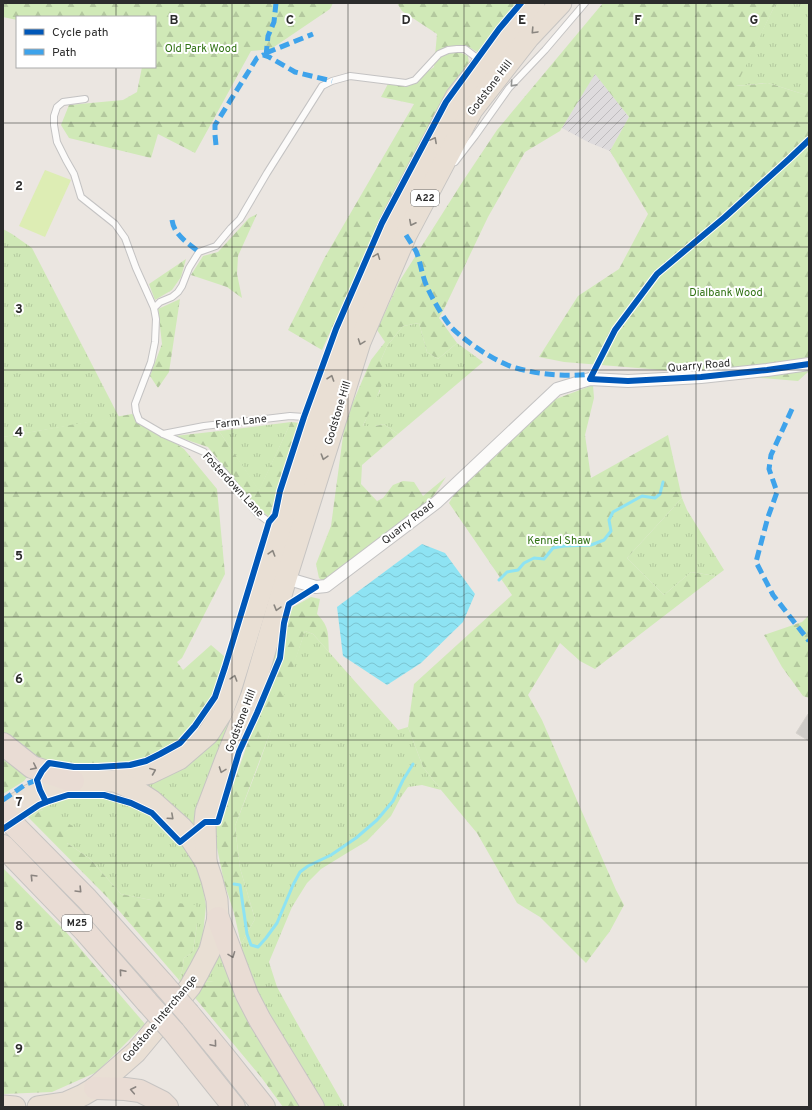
<svg xmlns="http://www.w3.org/2000/svg" width="812" height="1110" viewBox="0 0 812 1110" font-family="Overpass,sans-serif">
<style>
.industrial{fill:url(#industrial-furrows)}
.grass{fill:url(#grass-tufts)}
.forest{fill:url(#forest-firs)}
.pitch{fill:#ddedb4}
.water{fill:url(#water-waves)}
.lines{fill:none;stroke-linecap:round;stroke-linejoin:round}
.stream{stroke:#8ee3f3;stroke-width:3}
.building{fill:#cfccc8;stroke:#d6d2cd}
.service-casing{stroke:#c4c3c3;stroke-width:8}
.minor-casing{stroke:#c4c3c3;stroke-width:14}
.trunk-casing{stroke:#c6c4c2;stroke-width:23}
.motorway-casing{stroke:#c6c4c2;stroke-width:24}
.service{stroke:#fcfbfa;stroke-width:6}
.minor{stroke:#fcfbfa;stroke-width:12}
.trunk{stroke:#e9dfd4;stroke-width:21}
.motorway{stroke:#e9dcd4;stroke-width:22}
.motorway-bridge-casing{stroke:#c6c4c2;stroke-width:24;stroke-linecap:butt}
.motorway-bridge{stroke:#e9dcd4;stroke-width:22}
.quiet{stroke:#3ea3eb;stroke-width:5;stroke-dasharray:10 5;stroke-linecap:butt}
.cycleway-casing{stroke:#fff;stroke-width:8}
.cycleway{stroke:#0057b8;stroke-width:6}
.oneway{stroke:#8a8680}
.oneway2{stroke:#949493}
.oneway3{stroke:#8a8480}
.grid{fill:none;stroke:#2c2c2c;stroke-width:1;stroke-opacity:0.55}
.labels{text-anchor:middle;dominant-baseline:central;stroke-width:4;stroke-linejoin:round;paint-order:stroke}
.shield{fill:#fff;stroke:#6b6b6b;stroke-width:1}
.shield-label{font-size:10px;font-weight:bold;fill:#2c2c2c}
.park-label{font-size:11px;fill:#307213;stroke:#fff}
.street-label{font-size:11px;fill:#2c2c2c;stroke:#fff}
.grid-label{font-size:13px;text-anchor:middle;font-weight:bold;fill:#2c2c2c;stroke:#fff;stroke-width:4;stroke-linejoin:round;paint-order:stroke}
</style>
<defs>
<pattern id="industrial-furrows" width="10" height="10" patternUnits="userSpaceOnUse"><rect width="10" height="10" fill="#dedbdd"/><path d="M-1 1l2-2M0 10L10 0M9 11l2-2" fill="none" stroke="#bfbcbe"/></pattern>
<pattern id="grass-tufts" width="24" height="20" patternUnits="userSpaceOnUse"><rect width="24" height="20" fill="#d0e9b7"/><path d="M3 7l-1-3M5 7V3M7 7l1-3M15 17l-1-3M17 17v-4M19 17l1-3" fill="none" stroke="#b3c89e"/></pattern>
<pattern id="forest-firs" width="22" height="20" patternUnits="userSpaceOnUse"><rect width="22" height="20" fill="#d0e9b7"/><path d="M5 1l3.5 6h-7zM16 11l3.5 6h-7z" fill="#b3c89e"/></pattern>
<pattern id="water-waves" width="16" height="10" patternUnits="userSpaceOnUse"><rect width="16" height="10" fill="#8ee3f3"/><path d="M0 5q4-4 8 0t8 0" fill="none" stroke="#7bc3d0"/></pattern>
</defs>
<rect width="100%" height="100%" fill="#ebe6e1"/>
<path class="industrial" d="M595 73 629 117 610 151 590 143 562 128Z"/>
<g class="grass">
<path d="M776 3H809V56L806 58V95L768 83 735 86Z"/>
<path d="M3 229 12 234 32 248 119 417 3 437Z"/>
<path d="M419 323 427 352 438 359 457 343 483 362 398 434 384 424 375 426H363L372 405 380 391V362L387 346 403 326Z"/>
<path d="M291 422 259 491 219 431Z"/>
<path d="M682 498 687 510 724 570 716 576 691 572 664 595 627 558Z"/>
<path d="M273 593 199 844 135 785 196 754Z"/>
<path d="M305 631 313 634 398 730 408 727 423 767 441 790 422 785 408 787 401 797 391 816 367 841 347 853 321 869 307 883 292 907 269 962 277 987 293 1016 345 1107H323L285 1045 248 975 241 944 255 919 240 868 235 826 259 764Z"/>
<path d="M85 791 109 793 135 801 153 810 188 849 202 881 206 906 203 934 194 963 181 984 179 980 182 971 184 958 193 952 197 924 151 900 121 894 89 858 67 843 42 810 29 818 21 811 49 797 67 792Z"/>
<path d="M216 946 235 981H214L199 982Z"/>
</g>
<g class="forest">
<path d="M3 3H333L330 9 271 49 251 51 195 153 158 134 151 158 69 138 61 125 69 105 123 100 137 92 142 67H155V17H17V20L3 17Z"/>
<path d="M397 3H519L479 53 465 45 459 52 468 56 470 71 378 227 322 350 288 330 325 257 414 104 381 97 389 82 415 80 434 67 437 34 402 11Z"/>
<path d="M603 3H776L736 86 768 83 806 95V58L809 56V371L798 381 564 362 539 357 578 296 619 269 648 214 610 151 629 117 595 74 560 131 525 152 488 217 445 307 439 318 457 343 438 359 427 352 419 323 403 326 387 346 380 362C381 364 383 367 384 370 387 381 368 414 363 426H375L384 424 398 434 362 465 361 484 377 501 383 498 393 485 403 481 414 482 423 496 446 477 432 498 325 583 319 578 316 564 331 526 345 421 371 360 385 342 377 330 399 282 463 181 497 130Z"/>
<path d="M257 214 238 256 237 274 242 298 227 287 191 275 203 256 218 252 249 218Z"/>
<path d="M186 259 181 277 172 290 155 300 149 284Z"/>
<path d="M180 299 169 372 158 388 150 376 162 344 158 309Z"/>
<path d="M593 385 594 398 585 435 591 478 668 435 682 498 627 558 664 595 691 572 716 576 595 669 580 661 560 643 528 695 542 720 616 890 624 905 610 931 586 963 540 917 517 903 477 833 441 790 423 767 408 727 414 684 512 595 449 503 459 486 556 399Z"/>
<path d="M132 414 184 449 217 489 225 574 182 658 177 662 183 670 211 645 225 657 212 695 194 723 179 739 150 756 131 762 87 763 71 764 51 759 43 764 39 762 3 732V437Z"/>
<path d="M291 422 300 423 269 517 253 503 208 447 175 436 219 431 259 490Z"/>
<path d="M311 597 320 599 317 614C330 627 328 635 329 652L313 634 305 631 282 701 235 826 240 868 255 919 241 944 234 913 224 882 214 833 224 811 248 742 271 668 277 642 293 607Z"/>
<path d="M809 615V698L803 696 782 667 764 635 802 622Z"/>
<path d="M3 756 27 777 24 781 3 794Z"/>
<path d="M42 810 73 826 67 843 89 858 121 894 151 900 196 905 197 924 193 952 184 958 182 971 179 980 108 898 29 818Z"/>
<path d="M3 868 66 932 145 1024 97 1072 52 1092 3 1094Z"/>
<path d="M214 981H235L306 1107H283L261 1077 191 993 199 982Z"/>
</g>
<path class="pitch" d="M45 170 71 180 45 237 19 226Z"/>
<path class="water" d="M422 544 445 553 475 594 463 622 421 663 387 685 343 656 337 607Z"/>
<g class="lines">
<g class="stream">
<path d="M499 580 507 572 518 570 524 563 534 558 544 559 553 548 564 546 591 545 604 540 611 531 609 520 613 512 642 496 655 498 660 494 663 482"/>
<path d="M234 884 240 885 247 934 251 945 258 947 266 938 277 923 293 885 300 872 308 866 331 855 356 838 377 820 393 801 403 780 413 764"/>
</g>
</g>
<path class="building" d="M808 714 809 715V741L796 733Z"/>
<g class="lines">
<g class="service-casing">
<g id="service">
<path d="M85 99 63 102 57 107 54 116V125L57 142 66 160 74 174 81 197 115 224 125 238 136 268 154 308"/>
<path d="M455 162 475 136 509 88 545 50 585 3"/>
<path d="M163 434 204 426 290 416 304 417 314 416"/>
<path d="M277 525 269 522 257 513 224 472 204 452 163 434 139 420 136 412 135 404 151 362 155 342 156 319 154 308 160 302 172 297 178 292 182 286 189 268 199 252 216 246 231 228 240 219 267 173 322 86 332 81 350 76 406 83 415 80 439 54 448 50 457 49H465L481 61"/>
</g>
</g>
<g class="minor-casing">
<path id="minor" d="M282 577 316 587 326 586 437 502 557 389 590 379 628 381 701 377 767 370 809 364"/>
</g>
<g class="trunk-casing">
<g id="trunk">
<path d="M115 781 150 773 179 759 208 734 222 712 230 691 281 526 318 415 348 330 391 221 456 97 516 22 534 3"/>
<path d="M3 812 30 795 40 790 73 781H115L135 790 152 801 181 827 189 836 206 862 212 880 217 900 218 918 210 950 199 971 190 987 136 1052 95 1088 83 1095 65 1103 38 1107"/>
<path d="M206 862 205 822 206 812 226 759 252 695 286 578 360 342 406 235 472 110 529 37 561 3"/>
<path d="M3 1106 15 1107"/>
</g>
</g>
<g class="motorway-casing">
<g id="motorway">
<path d="M3 744 32 767 73 781"/>
<path d="M3 814 87 899 163 984"/>
<path d="M3 846 85 931 147 1002"/>
<path d="M218 918 247 995 260 1020 313 1107"/>
<path d="M189 1014 226 1059 264 1107"/>
<path d="M174 1032 234 1107"/>
<path d="M95 1088 125 1089 140 1091 162 1102 167 1107"/>
</g>
</g>
<use href="#service" class="service"/>
<use href="#minor" class="minor"/>
<use href="#trunk" class="trunk"/>
<use href="#motorway" class="motorway"/>
<g class="motorway-bridge-casing">
<g id="motorway-bridge">
<path d="M163 984 189 1014"/>
<path d="M147 1002 174 1032"/>
</g>
</g>
<use href="#motorway-bridge" class="motorway-bridge"/>
<g class="quiet">
<path d="M266 53 313 34"/>
<path d="M266 56 268 36 274 22 276 3"/>
<path d="M216 145 215 135V125L257 58 263 55 269 57 295 72 332 81"/>
<path d="M172 220C174 235 188 243 199 252"/>
<path d="M406 235C409 240 413 246 416 251 421 263 422 277 428 289 432 298 445 321 452 328 466 342 497 363 516 368 541 375 567 377 592 374"/>
<path d="M792 409 771 455 769 469 777 492 768 517 756 562 773 595 809 641"/>
<path d="M3 800 26 784 37 780"/>
</g>
<g class="cycleway-casing">
<g id="cycleway">
<path d="M809 140 789 159 725 217 657 274 615 330 590 379 628 381 701 377 767 370 809 364"/>
<path d="M46 802 40 790 37 780 42 771 49 763 74 767H98L130 765 146 761 160 754 180 743 195 726 215 697 225 667 269 522 275 515 280 491 304 417 336 329 382 223 446 102 499 29 521 3"/>
<path d="M3 829 39 805 46 802 68 795H104L131 803 152 813 180 842 205 822H218L239 752 257 713 280 658 284 623 289 604 316 587"/>
</g>
</g>
<use href="#cycleway" class="cycleway"/>
</g>
<defs><path id="oneway-chevron" d="M-2-3.5L2.5 0L-2 3.5" fill="none" stroke-width="1.6" stroke-linecap="round" stroke-linejoin="round"/></defs>
<g class="oneway">
<use href="#oneway-chevron" transform="translate(534 31) rotate(133)"/>
<use href="#oneway-chevron" transform="translate(434 140) rotate(-62)"/>
<use href="#oneway-chevron" transform="translate(412 223) rotate(117)"/>
<use href="#oneway-chevron" transform="translate(377 256) rotate(-69)"/>
<use href="#oneway-chevron" transform="translate(361 342) rotate(110)"/>
<use href="#oneway-chevron" transform="translate(331 378) rotate(-71)"/>
<use href="#oneway-chevron" transform="translate(324 457) rotate(107)"/>
<use href="#oneway-chevron" transform="translate(272 553) rotate(-73)"/>
<use href="#oneway-chevron" transform="translate(277 608) rotate(106)"/>
<use href="#oneway-chevron" transform="translate(234 678) rotate(-73)"/>
<use href="#oneway-chevron" transform="translate(222 770) rotate(110)"/>
<use href="#oneway-chevron" transform="translate(153 771) rotate(-22)"/>
<use href="#oneway-chevron" transform="translate(171 817) rotate(42)"/>
</g>
<use class="oneway2" href="#oneway-chevron" transform="translate(513 84) rotate(132)"/>
<g class="oneway3">
<use href="#oneway-chevron" transform="translate(34 767) rotate(26)"/>
<use href="#oneway-chevron" transform="translate(33 877) rotate(-134)"/>
<use href="#oneway-chevron" transform="translate(79 890) rotate(46)"/>
<use href="#oneway-chevron" transform="translate(232 955) rotate(69)"/>
<use href="#oneway-chevron" transform="translate(122 972) rotate(-131)"/>
<use href="#oneway-chevron" transform="translate(214 1044) rotate(50)"/>
<use href="#oneway-chevron" transform="translate(133 1090) rotate(-169)"/>
</g>
<path class="grid" d="M116 3V17M232 3V1107M348 3V1107M464 3V1107M580 3V1107M696 3V1107M116 67V1107M3 123H809M3 247H809M3 370H809M3 493H809M3 617H809M3 740H809M3 863H809M3 987H809"/>
<g class="labels">
<g class="shield">
<rect x="411" y="190" width="28" height="16" rx="3"/>
<rect x="62" y="915" width="30" height="16" rx="3"/>
</g>
<g class="shield-label">
<text x="425" y="198">A22</text>
<text x="77" y="923">M25</text>
</g>
<g class="park-label">
<text x="201" y="49">Old Park Wood</text>
<text x="726" y="293">Dialbank Wood</text>
<text x="559" y="541">Kennel Shaw</text>
</g>
<g class="street-label">
<text transform="translate(490 88) rotate(-53)">Godstone Hill</text>
<text transform="translate(699 366) rotate(-5)">Quarry Road</text>
<text transform="translate(338 413) rotate(-73)">Godstone Hill</text>
<text transform="translate(241 422) rotate(-7)">Farm Lane</text>
<text transform="translate(233 485) rotate(47)">Fosterdown Lane</text>
<text transform="translate(408 523) rotate(-38)">Quarry Road</text>
<text transform="translate(241 721) rotate(-69)">Godstone Hill</text>
<text transform="translate(160 1019) rotate(-50)">Godstone Interchange</text>
</g>
</g>
<g class="grid-label">
<text x="174" y="24">B</text>
<text x="290" y="24">C</text>
<text x="406" y="24">D</text>
<text x="522" y="24">E</text>
<text x="638" y="24">F</text>
<text x="754" y="24">G</text>
<text x="19" y="190">2</text>
<text x="19" y="313">3</text>
<text x="19" y="436">4</text>
<text x="19" y="560">5</text>
<text x="19" y="683">6</text>
<text x="19" y="806">7</text>
<text x="19" y="930">8</text>
<text x="19" y="1053">9</text>
</g>
<rect width="812" height="1110" fill="none" stroke="#2c2c2c" stroke-width="8"/>
<rect x="16" y="16" width="140" height="52" fill="#ffffff" stroke="#ababab"/>
<rect x="24" y="29" width="20" height="6" fill="#0057b8" stroke="#ababab"/>
<text x="52" y="36" font-size="12" fill="#2c2c2c">Cycle path</text>
<rect x="24" y="49" width="20" height="6" fill="#3ea3eb" stroke="#ababab"/>
<text x="52" y="56" font-size="12" fill="#2c2c2c">Path</text>
</svg>
